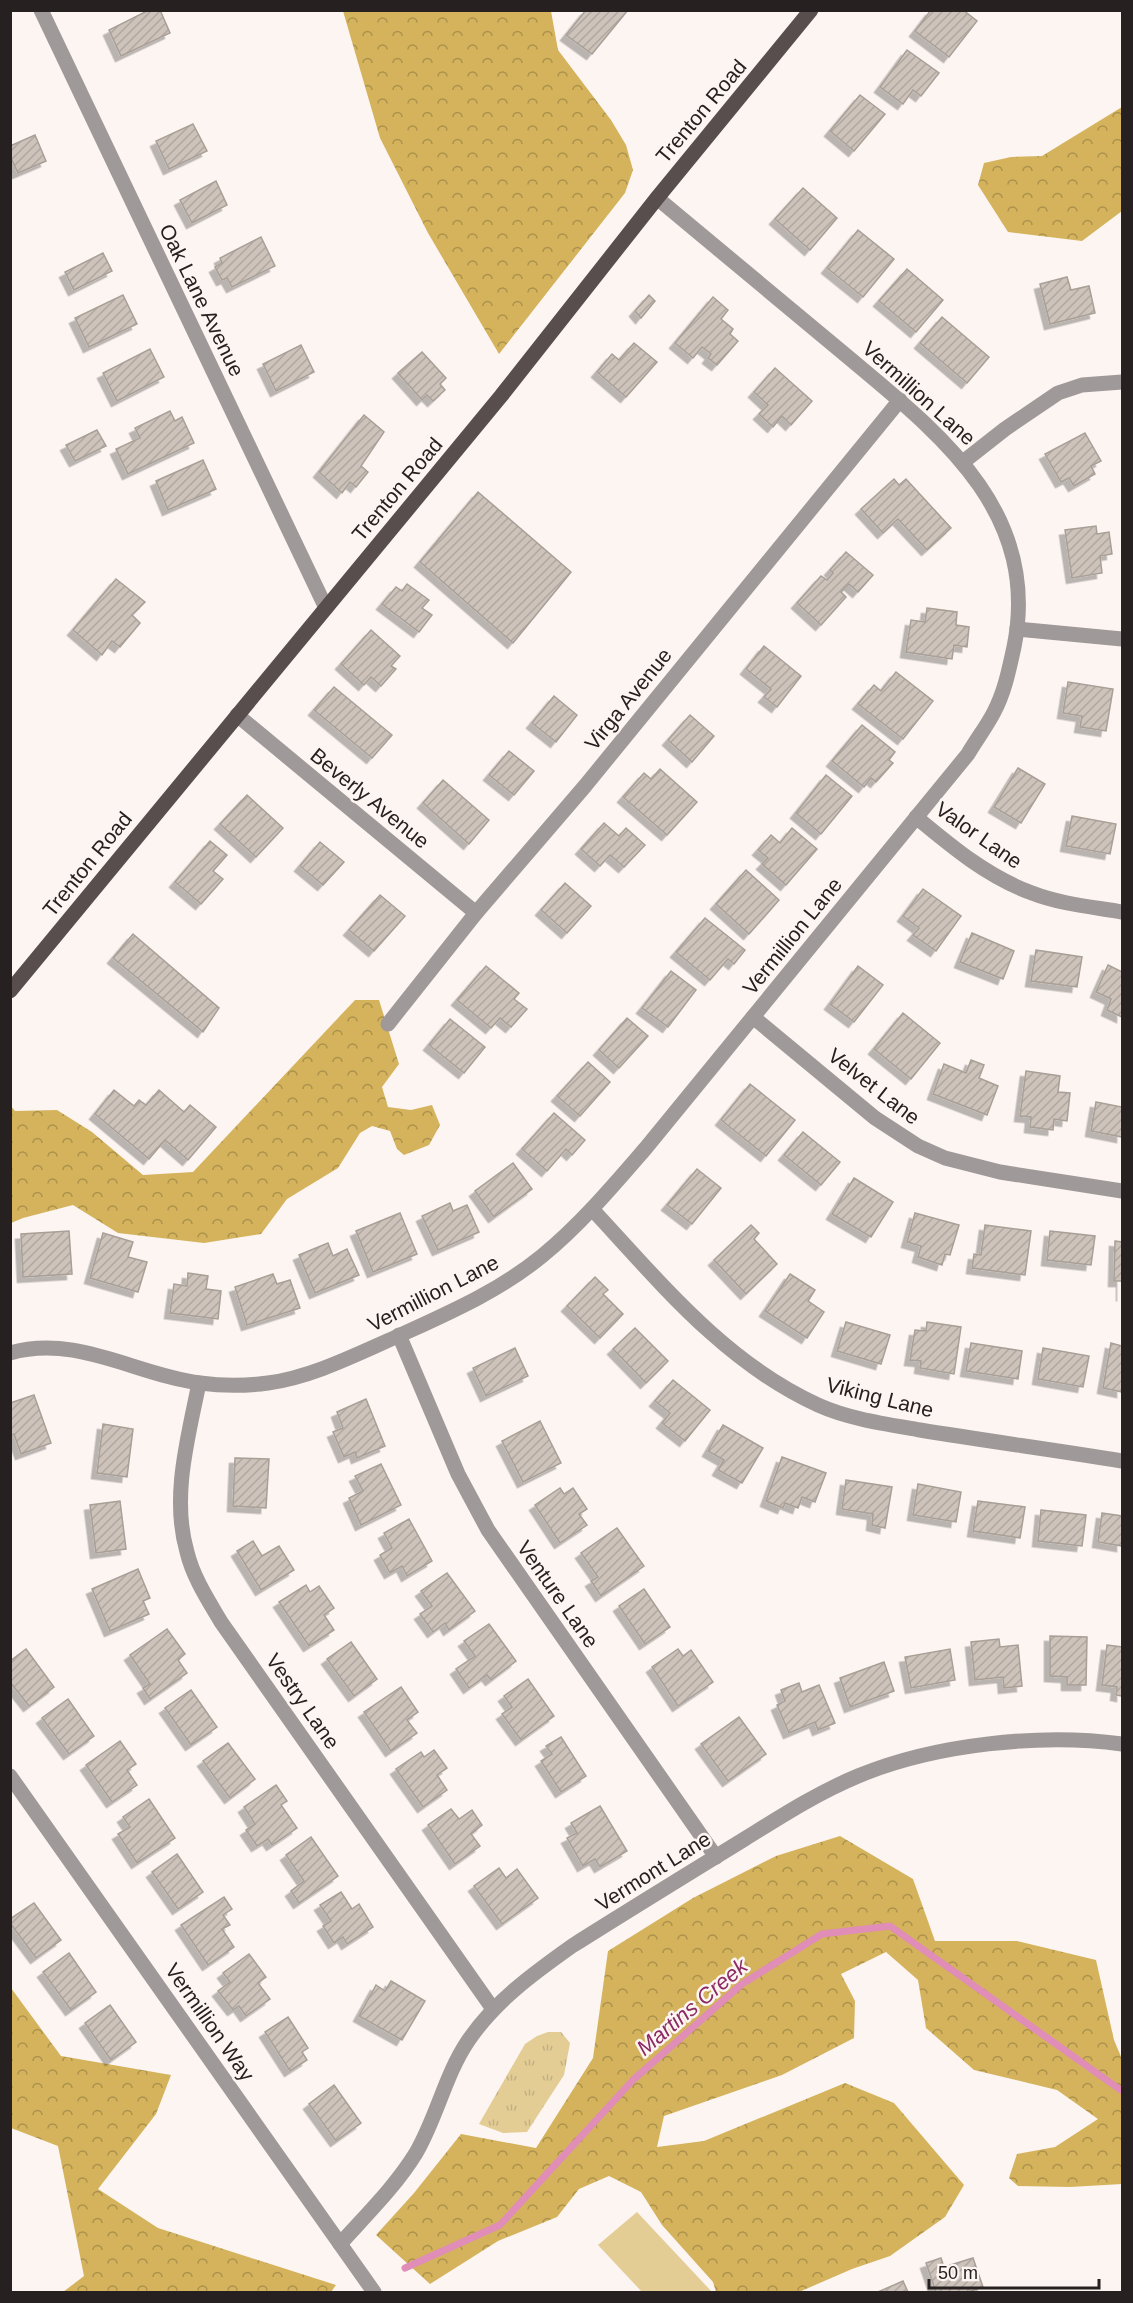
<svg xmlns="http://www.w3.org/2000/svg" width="1133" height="2303" viewBox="0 0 1133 2303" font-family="Helvetica,sans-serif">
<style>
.grass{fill:url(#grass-tufts)}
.forest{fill:url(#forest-crowns)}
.pitch{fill:#e3cd95}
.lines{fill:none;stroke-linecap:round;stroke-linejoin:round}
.stream{stroke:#e08db7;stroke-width:7}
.building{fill:url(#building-hatch);stroke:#a89f97;stroke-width:1.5;filter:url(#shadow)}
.minor{stroke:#9f9999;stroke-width:15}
.major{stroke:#584e4e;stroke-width:15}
.labels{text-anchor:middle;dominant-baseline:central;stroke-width:5;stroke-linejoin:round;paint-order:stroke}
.street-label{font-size:21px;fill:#262120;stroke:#fdf5f2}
.water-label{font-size:22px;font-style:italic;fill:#8b2b63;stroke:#fdf5f2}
</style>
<defs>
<pattern id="grass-tufts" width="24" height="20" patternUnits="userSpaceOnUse" patternTransform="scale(1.5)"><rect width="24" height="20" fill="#e3cd95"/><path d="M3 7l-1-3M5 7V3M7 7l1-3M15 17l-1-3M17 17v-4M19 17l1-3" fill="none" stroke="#c3b080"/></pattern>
<pattern id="forest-crowns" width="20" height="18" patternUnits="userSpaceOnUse" patternTransform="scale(1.5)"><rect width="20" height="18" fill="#d4b35c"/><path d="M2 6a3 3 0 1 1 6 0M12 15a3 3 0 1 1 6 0" fill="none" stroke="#ac914c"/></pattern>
<pattern id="building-hatch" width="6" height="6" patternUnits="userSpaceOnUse" patternTransform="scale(1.5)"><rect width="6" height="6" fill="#cdc3bb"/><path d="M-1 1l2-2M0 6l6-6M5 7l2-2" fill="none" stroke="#b0a7a0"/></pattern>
<filter id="shadow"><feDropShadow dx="-5.5" dy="5.5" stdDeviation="0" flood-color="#0004"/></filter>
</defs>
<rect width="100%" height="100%" fill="#fdf5f2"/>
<path class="grass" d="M548 2032H561L570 2043 564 2075 527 2132 503 2133 479 2124 525 2044 537 2036Z"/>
<g class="forest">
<path d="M343 11H551L558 50 611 120 626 145 633 170 625 193 499 354 428 233 380 138Z"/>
<path d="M1122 107V211L1082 241 1008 232 978 185 984 163 1011 157 1042 156Z"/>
<path d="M355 1000H379L399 1064 382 1087 388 1107 411 1110 432 1105 440 1125 429 1145 404 1155 397 1149 390 1131 372 1126 360 1133 338 1168 287 1199 261 1234 204 1243 118 1233 73 1205 23 1218 11 1223 10 1105 15 1111 57 1110 92 1132 143 1175 193 1172Z"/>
<path d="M840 1836 913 1879 935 1941H1017L1096 1960 1114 2040 1122 2059V2184L1070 2187 1018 2186 1009 2178 1017 2154 1055 2147 1098 2119 1057 2090 974 2070 926 2028 918 1980 886 1952 841 1974 855 2001 854 2038 782 2075 664 2116 657 2147 704 2141 845 2083 894 2103 964 2185 945 2217 890 2256 852 2269 799 2292H716L713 2282 662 2225 641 2192 609 2176 579 2189 557 2217 498 2241 430 2284 376 2235 414 2193 461 2134 536 2148 593 2058 608 1951 693 1898 776 1856Z"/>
<path d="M11 1988 61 2056 171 2075 156 2114 98 2189 158 2228 336 2285 331 2292H63L84 2276 58 2146 11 2128Z"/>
</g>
<path class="pitch" d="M637 2212 712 2292H642L598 2245Z"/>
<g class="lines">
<path class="stream" d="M405 2268 500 2225 633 2080 742 1984 822 1934 890 1926 1122 2091"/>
</g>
<g class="building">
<path d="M149 10H160L170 33 121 56 109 30Z"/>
<path d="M586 10H628L592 54 566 35Z"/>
<path d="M931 10H963L977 21 949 57 915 31Z"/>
<path d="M907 50 939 73 921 96 913 90 903 104 880 87Z"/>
<path d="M860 95 885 114 854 151 830 131Z"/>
<path d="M193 124 207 151 169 169 156 141Z"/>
<path d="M35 135 46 161 18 173 10 156V146Z"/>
<path d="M216 181 227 205 192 223 180 200Z"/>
<path d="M803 188 837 218 810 250 775 219Z"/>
<path d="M858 230 894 259 863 297 827 268Z"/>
<path d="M261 237 275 266 232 287 227 278 222 280 215 267 222 263 220 258Z"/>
<path d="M103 253 112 271 74 290 65 272Z"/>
<path d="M907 269 943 300 916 332 879 301Z"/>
<path d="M1067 277 1071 290 1089 286 1095 313 1050 324 1040 284Z"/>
<path d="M123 295 137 324 89 347 75 318Z"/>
<path d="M649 295 655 301 641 318 635 311Z"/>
<path d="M713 297 728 310 721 319 733 329 730 334 738 341 717 365 708 358 711 354 702 347 693 358 675 343Z"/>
<path d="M942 317 989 357 967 383 920 343Z"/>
<path d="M634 343 657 362 626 397 597 372 612 354 619 360Z"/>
<path d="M301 345 314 372 276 391 263 364Z"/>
<path d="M150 349 164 377 117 401 103 373Z"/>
<path d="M422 352 446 378 440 384 445 390 433 401 427 395 422 400 398 373Z"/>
<path d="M775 368 812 401 791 425 782 416 773 427 759 414 768 405 754 392Z"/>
<path d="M170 411 175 421 182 417 194 443 128 474 116 449 140 438 135 428Z"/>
<path d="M364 415 384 432 361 466 368 472 356 487 350 482 342 493 319 472Z"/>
<path d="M97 430 106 446 75 461 66 445Z"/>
<path d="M1085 433 1101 461 1091 466 1095 474 1074 486 1069 478 1061 482 1045 454Z"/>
<path d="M203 460 216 489 168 510 156 481Z"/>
<path d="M894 479 899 485 906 479 951 528 927 550 898 519 883 533 861 509Z"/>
<path d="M478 492 571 572 513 643 420 562Z"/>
<path d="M1096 526 1097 534 1109 532 1112 554 1100 556 1102 573 1072 578 1065 530Z"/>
<path d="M846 552 873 575 858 592 849 584 841 592 846 597 821 625 797 603 821 576 827 580 833 573 830 570Z"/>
<path d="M116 579 145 602 132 615 140 623 120 647 112 641 102 655 73 630Z"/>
<path d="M407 584 429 600 422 608 432 615 419 632 382 604 396 587 402 591Z"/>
<path d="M927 608 957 612 956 625 969 627 967 647 954 645 952 659 906 652 911 620 925 622Z"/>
<path d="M371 630 400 656 391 666 396 669 381 686 371 677 364 685 341 664Z"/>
<path d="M764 646 801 676 777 707 764 697 771 689 746 669Z"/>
<path d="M896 672 933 701 903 739 858 704 874 685 881 691Z"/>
<path d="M1068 682 1113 689 1106 731 1080 727 1082 716 1063 713Z"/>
<path d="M334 687 392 735 372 758 314 710Z"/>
<path d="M554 696 577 715 556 742 532 723Z"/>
<path d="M690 715 714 736 692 762 668 740Z"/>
<path d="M862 725 895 752 889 760 893 763 876 782 871 778 864 787 832 761Z"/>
<path d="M509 751 534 771 514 795 489 775Z"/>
<path d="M1018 768 1045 784 1021 823 994 807Z"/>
<path d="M660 769 697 802 667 835 623 797 644 773 651 779Z"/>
<path d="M826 775 852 796 821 834 796 813Z"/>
<path d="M443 780 489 820 469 844 423 803Z"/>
<path d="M247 795 283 828 256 857 220 824Z"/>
<path d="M1072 816 1116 824 1110 854 1066 846Z"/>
<path d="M604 823 619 836 626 828 645 845 624 867 610 855 600 866 581 849Z"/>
<path d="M792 828 817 849 786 885 762 864 768 858 758 850 771 835 780 843Z"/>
<path d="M210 841 227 855 213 871 223 879 201 904 175 882Z"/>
<path d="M320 842 344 862 323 885 300 866Z"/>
<path d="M746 870 779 900 749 934 716 904Z"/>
<path d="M565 883 591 906 567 933 541 910Z"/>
<path d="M923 889 961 916 936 951 913 935 919 928 903 916Z"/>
<path d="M380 895 405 916 374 951 349 930Z"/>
<path d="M705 918 745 950 734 964 728 959 710 980 676 952Z"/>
<path d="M972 933 1014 951 1003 979 960 962Z"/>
<path d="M133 934 219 1008 203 1032 113 958Z"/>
<path d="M1036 950 1082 957 1077 987 1031 981Z"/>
<path d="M1108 965 1122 972V1017L1107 1010 1111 999 1096 992Z"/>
<path d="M486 966 519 993 514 999 527 1009 511 1027 500 1018 491 1028 457 1000Z"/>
<path d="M858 966 883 985 854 1022 830 1004Z"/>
<path d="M671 971 696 990 668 1027 642 1008Z"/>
<path d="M903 1013 940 1043 911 1079 874 1049Z"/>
<path d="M627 1018 648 1036 619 1068 599 1050Z"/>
<path d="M450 1019 485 1047 464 1073 429 1045Z"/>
<path d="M971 1060 984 1065 979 1078 998 1086 987 1115 933 1094 944 1064 966 1073Z"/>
<path d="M588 1062 610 1082 580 1116 557 1096Z"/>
<path d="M1026 1071 1060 1076 1058 1092 1070 1093 1067 1121 1054 1119 1053 1130 1030 1127 1031 1117 1020 1116Z"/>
<path d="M750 1084 795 1120 766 1156 721 1120Z"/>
<path d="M114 1090 134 1106 139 1100 146 1105 159 1090 184 1112 190 1105 216 1127 188 1160 165 1140 149 1159 95 1114Z"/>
<path d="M1096 1102 1122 1107V1137L1091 1131Z"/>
<path d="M554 1113 585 1140 572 1155 566 1149 547 1171 522 1149Z"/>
<path d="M803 1132 840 1162 821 1185 784 1155Z"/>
<path d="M513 1163 532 1189 494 1217 475 1191Z"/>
<path d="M697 1169 721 1188 692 1224 667 1205Z"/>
<path d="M854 1178 893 1202 871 1237 832 1214Z"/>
<path d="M450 1203 453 1211 467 1205 479 1232 438 1250 422 1216Z"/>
<path d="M400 1213 417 1254 373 1272 356 1231Z"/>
<path d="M915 1213 959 1225 950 1255 945 1254 942 1265 918 1257 921 1246 907 1242Z"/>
<path d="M751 1225 759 1233 754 1239 777 1264 746 1294 714 1260Z"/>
<path d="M985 1225 1031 1231 1025 1275 972 1268 974 1254 981 1255Z"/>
<path d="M69 1231 72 1274 23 1277 21 1234Z"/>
<path d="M1050 1231 1095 1236 1091 1265 1047 1260Z"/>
<path d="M103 1233 133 1242 128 1257 147 1262 138 1292 90 1278Z"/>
<path d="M1115 1241 1122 1242V1296V1281H1114Z"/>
<path d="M328 1243 333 1256 347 1249 359 1275 315 1293 299 1255Z"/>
<path d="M188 1273 208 1276 206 1289 221 1291 218 1319 170 1313 174 1284 187 1286Z"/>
<path d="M273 1274 277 1284 290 1280 300 1308 247 1325 235 1287Z"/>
<path d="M790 1274 815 1290 808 1301 824 1312 807 1338 765 1311Z"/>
<path d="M595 1277 608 1290 603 1294 623 1314 600 1338 567 1306Z"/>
<path d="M846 1322 890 1335 881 1364 837 1351Z"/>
<path d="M927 1322 961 1327 954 1374 920 1368 921 1361 910 1360 915 1330 926 1331Z"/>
<path d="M635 1328 668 1361 646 1383 613 1349Z"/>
<path d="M971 1343 1022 1351 1018 1379 966 1371Z"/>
<path d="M1111 1343 1122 1346V1392L1103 1388Z"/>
<path d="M515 1348 528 1376 486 1396 473 1368Z"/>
<path d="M1043 1348 1089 1356 1083 1387 1038 1379Z"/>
<path d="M673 1380 710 1410 685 1441 662 1423 670 1413 655 1401Z"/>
<path d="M34 1395 51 1443 21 1454 14 1434 10 1436V1403Z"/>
<path d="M366 1399 385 1446 357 1458 355 1452 344 1457 333 1432 343 1428 337 1412Z"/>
<path d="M540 1421 561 1463 523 1482 502 1441Z"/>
<path d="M103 1424 133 1429 127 1477 97 1473Z"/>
<path d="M723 1425 763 1448 742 1483 718 1470 724 1460 708 1451Z"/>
<path d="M782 1457 826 1473 815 1502 802 1497 798 1508 785 1503 783 1508 766 1501Z"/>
<path d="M235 1458 269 1459 266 1508 233 1506Z"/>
<path d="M381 1464 401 1505 361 1525 349 1498 363 1491 355 1476Z"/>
<path d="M846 1480 892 1487 885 1528 872 1525 873 1514 842 1509Z"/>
<path d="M918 1484 961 1492 956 1522 913 1515Z"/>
<path d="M560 1488 564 1494 573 1488 587 1509 579 1514 587 1525 560 1543 535 1505Z"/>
<path d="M120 1501 126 1549 96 1553 90 1505Z"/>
<path d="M978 1501 1025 1507 1020 1538 973 1531Z"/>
<path d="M1041 1510 1086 1515 1082 1546 1038 1541Z"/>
<path d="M1102 1513 1122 1516V1546L1098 1542Z"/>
<path d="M409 1519 432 1561 407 1576 402 1566 390 1573 380 1555 392 1548 384 1533Z"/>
<path d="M617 1528 644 1566 601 1596 591 1581 598 1577 581 1553Z"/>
<path d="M253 1541 262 1556 279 1546 294 1570 261 1590 237 1551Z"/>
<path d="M138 1569 150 1598 143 1601 149 1614 110 1631 92 1589Z"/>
<path d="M447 1573 475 1611 449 1630 445 1623 433 1632 420 1614 432 1606 421 1591Z"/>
<path d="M306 1585 310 1592 319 1586 334 1608 324 1615 334 1630 309 1646 279 1602Z"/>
<path d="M644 1589 670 1627 645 1644 619 1606Z"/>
<path d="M489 1624 516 1661 491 1680 487 1675 469 1688 456 1669 475 1656 464 1641Z"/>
<path d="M167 1629 185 1654 178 1660 187 1673 150 1699 143 1688 150 1684 130 1655Z"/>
<path d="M1050 1636 1087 1637 1086 1685H1067V1677L1050 1676Z"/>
<path d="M999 1639 1000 1647 1018 1645 1022 1686 1004 1688 1003 1677 975 1680 971 1642Z"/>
<path d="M351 1642 377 1679 354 1696 327 1659Z"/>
<path d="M1107 1645 1122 1647V1696L1116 1695 1117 1687 1102 1685Z"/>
<path d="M26 1649 54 1687 29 1706 10 1682V1661Z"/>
<path d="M678 1649 683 1656 691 1650 713 1682 678 1706 652 1667Z"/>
<path d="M950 1649 955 1680 911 1688 905 1657Z"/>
<path d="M884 1662 894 1691 850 1707 840 1678Z"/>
<path d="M528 1679 554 1716 521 1740 502 1714 512 1707 504 1696Z"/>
<path d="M799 1683 802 1692 819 1685 835 1723 818 1730 815 1722 789 1733 777 1705 785 1701 781 1690Z"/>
<path d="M401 1687 418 1712 407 1720 417 1733 391 1751 364 1712Z"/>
<path d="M191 1690 217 1727 191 1745 165 1708Z"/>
<path d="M68 1699 94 1736 69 1754 42 1718Z"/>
<path d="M739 1717 766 1754 728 1781 701 1744Z"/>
<path d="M561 1737 586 1776 561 1792 541 1761 552 1754 546 1746Z"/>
<path d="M120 1741 136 1764 127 1770 137 1785 112 1802 86 1765Z"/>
<path d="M228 1743 255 1779 230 1798 203 1761Z"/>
<path d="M434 1750 447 1768 437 1775 447 1790 423 1807 396 1769 421 1752 424 1757Z"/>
<path d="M276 1785 287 1801 281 1805 297 1828 272 1845 268 1839 257 1846 246 1830 255 1824 244 1807Z"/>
<path d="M149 1799 175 1838 137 1863 118 1834 130 1827 123 1817Z"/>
<path d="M600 1806 627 1851 600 1867 595 1859 583 1866 567 1838 577 1833 571 1823Z"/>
<path d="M451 1809 459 1819 472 1810 482 1825 471 1834 480 1846 455 1864 428 1825Z"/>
<path d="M311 1837 338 1876 299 1903 291 1891 304 1881 286 1855Z"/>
<path d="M177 1854 203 1892 178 1909 152 1872Z"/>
<path d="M499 1868 506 1878 517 1869 538 1898 502 1924 474 1886Z"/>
<path d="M341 1892 352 1909 359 1904 373 1927 347 1944 343 1937 334 1943 323 1926 331 1921 320 1905Z"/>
<path d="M224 1897 232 1909 223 1915 230 1925 222 1929 234 1947 208 1965 181 1925Z"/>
<path d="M34 1903 61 1940 36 1958 10 1923V1919Z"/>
<path d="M69 1953 96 1992 71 2010 43 1972Z"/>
<path d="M249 1954 266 1977 258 1983 270 1999 246 2016 239 2006 233 2010 218 1991 230 1982 223 1973Z"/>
<path d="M391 1981 425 2001 402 2040 359 2016 376 1985 385 1991Z"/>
<path d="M110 2005 136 2042 111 2060 85 2023Z"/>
<path d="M288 2017 308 2048 302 2052 307 2060 290 2071 265 2032Z"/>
<path d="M334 2085 361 2123 336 2141 309 2104Z"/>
<path d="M941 2258 944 2267 973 2258 983 2287 968 2292H936L926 2263Z"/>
<path d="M903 2281 908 2292H878Z"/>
</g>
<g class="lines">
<g class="minor">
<path d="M41 10 326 608"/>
<path d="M963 462 1005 429 1058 393 1082 385 1122 382"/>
<path d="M1017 629 1122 639"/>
<path d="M237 715 476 913"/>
<path d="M916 817C952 847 988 877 1032 893 1060 904 1093 907 1122 912"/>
<path d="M753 1017 875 1118 918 1146 945 1158 1000 1172 1122 1191"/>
<path d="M388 1024 476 913 585 786 900 400"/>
<path d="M592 1209C660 1282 724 1362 818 1405 849 1419 886 1424 920 1430 987 1441 1055 1450 1122 1461"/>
<path d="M399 1335 458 1474 488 1530 716 1857"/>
<path d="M10 1353C77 1334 136 1375 200 1383 222 1386 246 1386 268 1383 312 1377 355 1355 396 1337 446 1314 498 1292 542 1256 580 1225 613 1186 645 1149L968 754C976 740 987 726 994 712 1005 691 1009 669 1014 647 1042 509 935 430 842 352 780 300 718 249 657 198"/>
<path d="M199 1383C188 1438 171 1497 187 1552 193 1577 208 1600 221 1622L493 2009"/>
<path d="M10 1776 374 2292"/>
<path d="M340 2244C366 2215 395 2187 416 2153 437 2117 445 2075 468 2041 495 2001 534 1973 572 1946 629 1910 686 1875 743 1840 780 1817 817 1793 858 1776 935 1744 1041 1733 1122 1744"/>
</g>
<path class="major" d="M10 991 501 396 657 198 811 10"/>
</g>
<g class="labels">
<g class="street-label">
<text transform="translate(701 111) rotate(-50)">Trenton Road</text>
<text transform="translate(202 300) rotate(64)">Oak Lane Avenue</text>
<text transform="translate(919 393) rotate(42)">Vermillion Lane</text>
<text transform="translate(397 489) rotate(-50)">Trenton Road</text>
<text transform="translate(628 699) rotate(-51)">Virga Avenue</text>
<text transform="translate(370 798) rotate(39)">Beverly Avenue</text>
<text transform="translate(979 835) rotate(35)">Valor Lane</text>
<text transform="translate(87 864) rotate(-51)">Trenton Road</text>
<text transform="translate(792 936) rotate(-51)">Vermillion Lane</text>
<text transform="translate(874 1086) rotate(38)">Velvet Lane</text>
<text transform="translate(433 1293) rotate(-27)">Vermillion Lane</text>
<text transform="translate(880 1397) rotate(14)">Viking Lane</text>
<text transform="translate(558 1594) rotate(55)">Venture Lane</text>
<text transform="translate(303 1701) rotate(55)">Vestry Lane</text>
<text transform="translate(653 1871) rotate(-32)">Vermont Lane</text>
<text transform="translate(210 2022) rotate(55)">Vermillion Way</text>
</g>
<g class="water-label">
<text transform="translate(692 2007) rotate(-40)">Martins Creek</text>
</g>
</g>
<rect width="1133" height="2303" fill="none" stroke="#262120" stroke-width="24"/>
<path d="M929 2279v9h170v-9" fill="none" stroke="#262120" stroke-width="3"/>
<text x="938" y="2279" font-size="18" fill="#262120" stroke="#fdf5f2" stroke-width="4.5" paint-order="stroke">50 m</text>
</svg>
